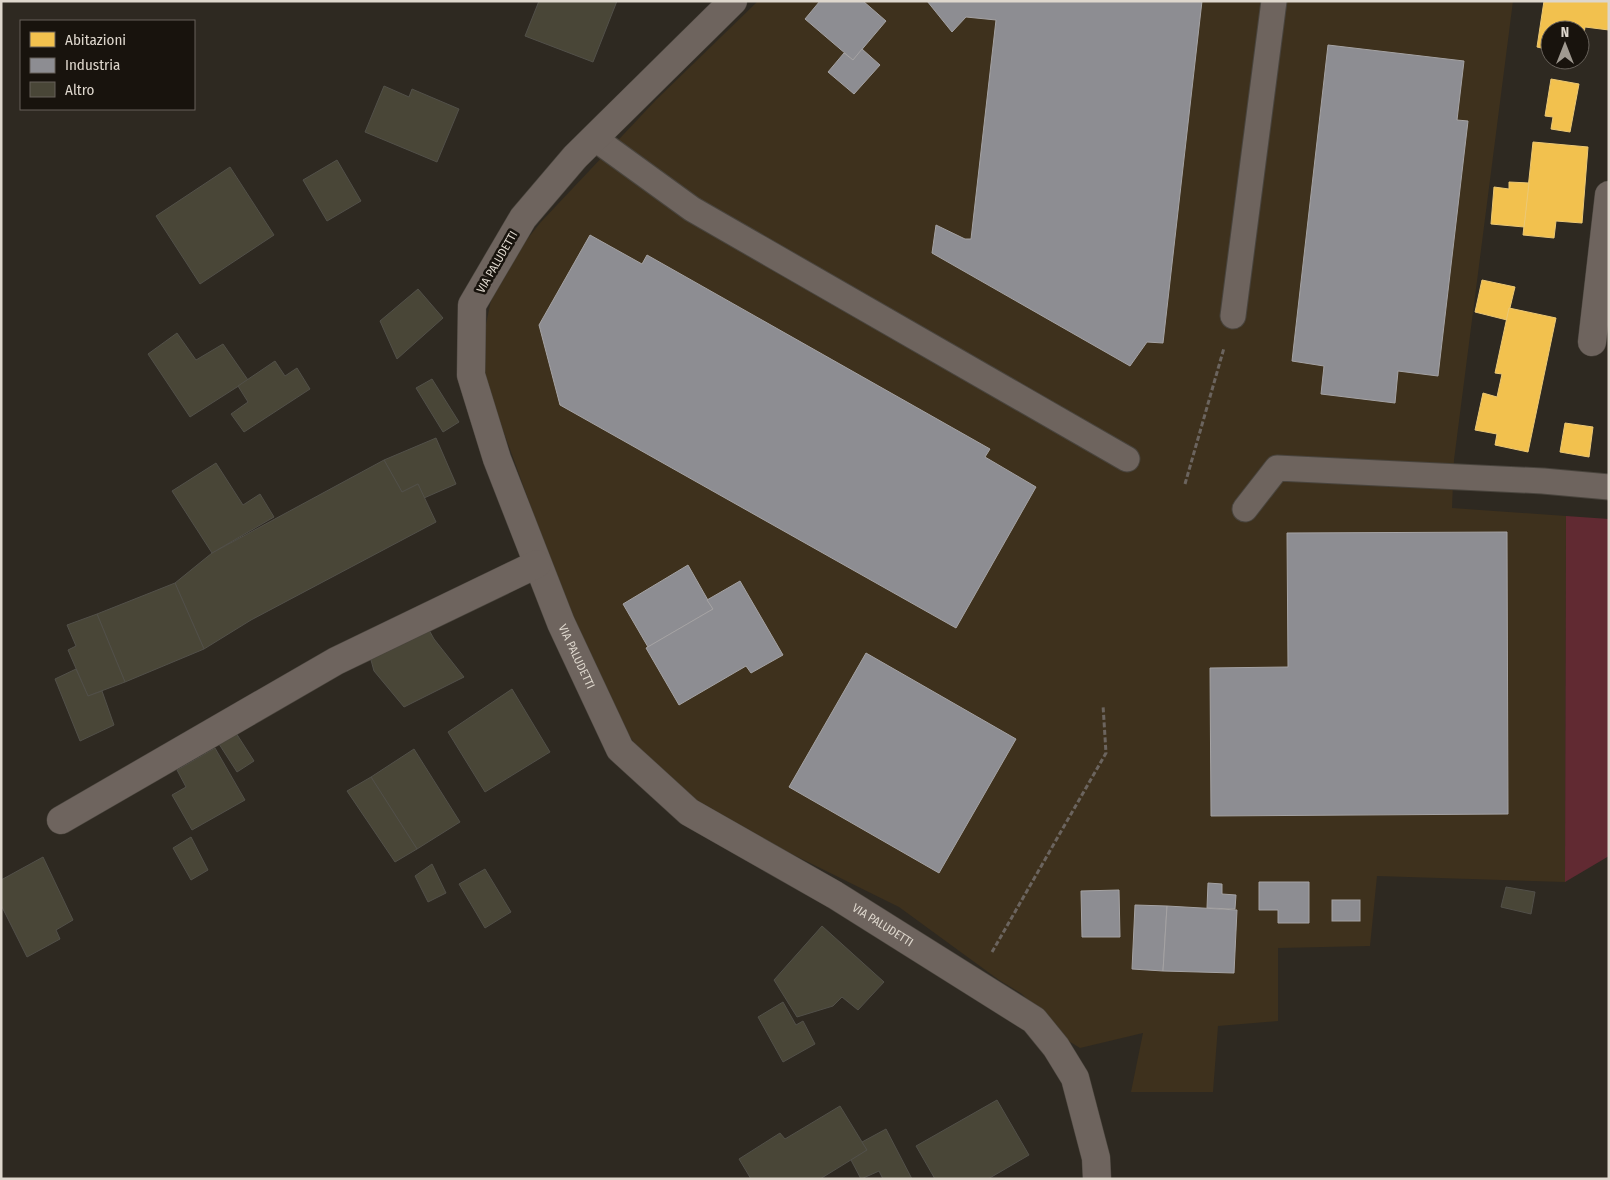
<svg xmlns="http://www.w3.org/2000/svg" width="1610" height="1180" viewBox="0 0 1610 1180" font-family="'Fira Sans Condensed',sans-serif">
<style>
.built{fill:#3e311d}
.green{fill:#612a32}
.homes{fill:#f2c14e;stroke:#ecc874}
.industry{fill:#8d8d92;stroke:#a5a3a4}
.building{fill:#494637;stroke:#525049}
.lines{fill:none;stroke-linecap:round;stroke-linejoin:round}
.service-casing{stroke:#49443d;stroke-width:27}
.minor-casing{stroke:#49443d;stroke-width:29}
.path{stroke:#6b645e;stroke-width:3;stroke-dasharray:5 2.5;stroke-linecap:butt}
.service{stroke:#6e645e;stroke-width:25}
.minor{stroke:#6e645e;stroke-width:28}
.labels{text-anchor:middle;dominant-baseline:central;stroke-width:5;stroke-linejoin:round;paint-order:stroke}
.street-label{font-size:12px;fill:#ded7cd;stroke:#18130d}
</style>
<rect width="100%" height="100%" fill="#2e2921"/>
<path class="built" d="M758 1H1513L1454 460 1452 508 1566 516 1565 882 1377 876 1370 946 1278 948V1021L1218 1026 1213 1092H1131L1143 1033 1080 1048 1062 1037 1022 994 999 980 899 907 725 821 653 770 624 728 571 617 483 375 479 359 492 295 510 261 540 223 656 100Z"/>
<path class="green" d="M1566 516 1609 519V856L1565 882Z"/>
<g class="homes">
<path d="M1544 1H1609V30L1585 27 1581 54 1580 30H1550V50L1537 47Z"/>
<path d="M1551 79 1579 84 1570 132 1551 129 1553 117 1545 116Z"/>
<path d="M1533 142 1588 147 1582 223 1556 221 1554 238 1523 235Z"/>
<path d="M1509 182 1529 183 1524 227 1491 224 1494 187 1509 189Z"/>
<path d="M1482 280 1515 287 1507 320 1475 312Z"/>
<path d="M1509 308 1556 318 1528 452 1495 445 1497 434 1475 430 1483 393 1497 397 1502 374 1495 373Z"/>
<path d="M1565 423 1593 427 1589 457 1560 452Z"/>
</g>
<g class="industry">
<path d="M820 1H863L886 21 853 60 805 19Z"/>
<path d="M927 1H1202L1163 343 1147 342 1130 366 932 253 936 225 965 239H971L996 20 966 17 952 32Z"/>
<path d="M1328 45 1464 61 1457 120 1468 121 1438 376 1398 371 1395 403 1321 394 1324 366 1292 361Z"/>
<path d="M862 49 880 65 854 94 828 72 844 53 853 60Z"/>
<path d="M590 235 642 264 647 255 990 449 985 457 1036 487 956 628 560 405 539 325Z"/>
<path d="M1507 532 1508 814 1211 816 1210 668 1288 667 1287 533Z"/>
<path d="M688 565 713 609 648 647 623 604Z"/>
<path d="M740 581 783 655 751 673 746 666 679 705 646 648 713 609 707 600Z"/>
<path d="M866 653 1016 739 939 873 789 787Z"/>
<path d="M1259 882H1309V923H1278V910H1259Z"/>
<path d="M1208 883 1222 884V894L1236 895 1235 909 1207 908Z"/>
<path d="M1119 890 1120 937H1082L1081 891Z"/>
<rect x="1332" y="900" width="28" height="21"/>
<path d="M1135 905 1167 906 1163 971 1132 969Z"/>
<path d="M1167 906 1237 910 1234 973 1163 971Z"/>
</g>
<g class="building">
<path d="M539 1H617L593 62 525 36Z"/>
<path d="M384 86 409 97 412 89 459 109 437 162 365 132Z"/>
<path d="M337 160 361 201 327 221 303 180Z"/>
<path d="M230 167 274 235 200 284 156 216Z"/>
<path d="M418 289 443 318 397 359 380 321Z"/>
<path d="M177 333 196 360 223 344 248 380 190 417 148 354Z"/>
<path d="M275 361 285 376 297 368 310 389 244 432 231 414 248 402 238 386Z"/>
<path d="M432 379 459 422 443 432 416 388Z"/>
<path d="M436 438 456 484 424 498 418 484 402 492 384 460Z"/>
<path d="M384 460 402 492 418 484 436 522 251 620 204 649 175 583 212 553Z"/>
<path d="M216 463 243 505 260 494 274 517 212 553 172 491Z"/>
<path d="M175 583 204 649 125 682 97 614Z"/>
<path d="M97 614 125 682 88 696 68 650 76 646 67 625Z"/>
<path d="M424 621 434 639 464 677 404 707 374 671 368 649Z"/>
<path d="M76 669 88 696 102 691 114 725 80 741 55 679Z"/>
<path d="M512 689 550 752 485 792 448 732Z"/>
<path d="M236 733 254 761 237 772 219 744Z"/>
<path d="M215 748 245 800 192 830 172 795 186 787 177 770Z"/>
<path d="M414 749 460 822 417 849 371 777Z"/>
<path d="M371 777 417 849 395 862 347 791Z"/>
<path d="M191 837 208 870 191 880 173 848Z"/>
<path d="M43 857 73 920 56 930 60 939 27 957 1 905V880Z"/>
<path d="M432 864 446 893 428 902 415 876Z"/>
<path d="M485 869 511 912 485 928 459 884Z"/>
<path d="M1506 887 1535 892 1531 914 1501 907Z"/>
<path d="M822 926 884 982 858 1010 842 997 833 1006 797 1017 774 980Z"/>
<path d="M783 1002 796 1025 803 1021 815 1044 783 1062 758 1017Z"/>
<path d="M997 1100 1029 1155 988 1179H935L916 1146Z"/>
<path d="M840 1106 867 1150 820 1179H751L739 1159 780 1133 785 1139Z"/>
<path d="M886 1129 912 1179H883L879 1171 861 1179 851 1160 867 1150 862 1142Z"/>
</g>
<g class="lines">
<g class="service-casing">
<g id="service">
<path d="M594 138 692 209 1127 459"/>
<path d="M1233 316 1274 1"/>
<path d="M1245 509 1277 468 1543 481 1609 487"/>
</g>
</g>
<g class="minor-casing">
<g id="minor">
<path id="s1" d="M733 1 575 157 523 218 472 305 471 375 497 459 561 623 620 749 689 812 835 895 1034 1020 1056 1047 1075 1078 1096 1158 1097 1179"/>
<path d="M1592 342 1609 195"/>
<path d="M61 820 336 661 537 564"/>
</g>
</g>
<g class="path">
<path d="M1185 484 1224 348"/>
<path d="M992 952 1106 753 1103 705"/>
</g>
<use href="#service" class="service"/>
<use href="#minor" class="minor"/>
</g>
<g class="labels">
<g class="street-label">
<text transform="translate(497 262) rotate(-60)">VIA PALUDETTI</text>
<text stroke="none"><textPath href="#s1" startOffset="774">VIA PALUDETTI</textPath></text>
<text stroke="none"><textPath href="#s1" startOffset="1194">VIA PALUDETTI</textPath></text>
</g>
</g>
<rect width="1610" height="1180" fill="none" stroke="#ded7cd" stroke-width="5"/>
<rect x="20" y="20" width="175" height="90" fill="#18130d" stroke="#67615a"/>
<rect x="30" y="32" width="25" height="15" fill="#f2c14e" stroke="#67615a"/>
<text x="65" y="45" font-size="15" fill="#ded7cd">Abitazioni</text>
<rect x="30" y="58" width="25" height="15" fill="#8d8d92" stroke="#67615a"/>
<text x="65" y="70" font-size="15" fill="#ded7cd">Industria</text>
<rect x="30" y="82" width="25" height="15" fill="#494637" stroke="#67615a"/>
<text x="65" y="95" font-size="15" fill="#ded7cd">Altro</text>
<g transform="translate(1565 45)"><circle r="24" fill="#18130d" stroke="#67615a"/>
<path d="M0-4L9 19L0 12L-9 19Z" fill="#a09a91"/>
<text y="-8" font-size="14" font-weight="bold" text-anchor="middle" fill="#ded7cd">N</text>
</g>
</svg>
